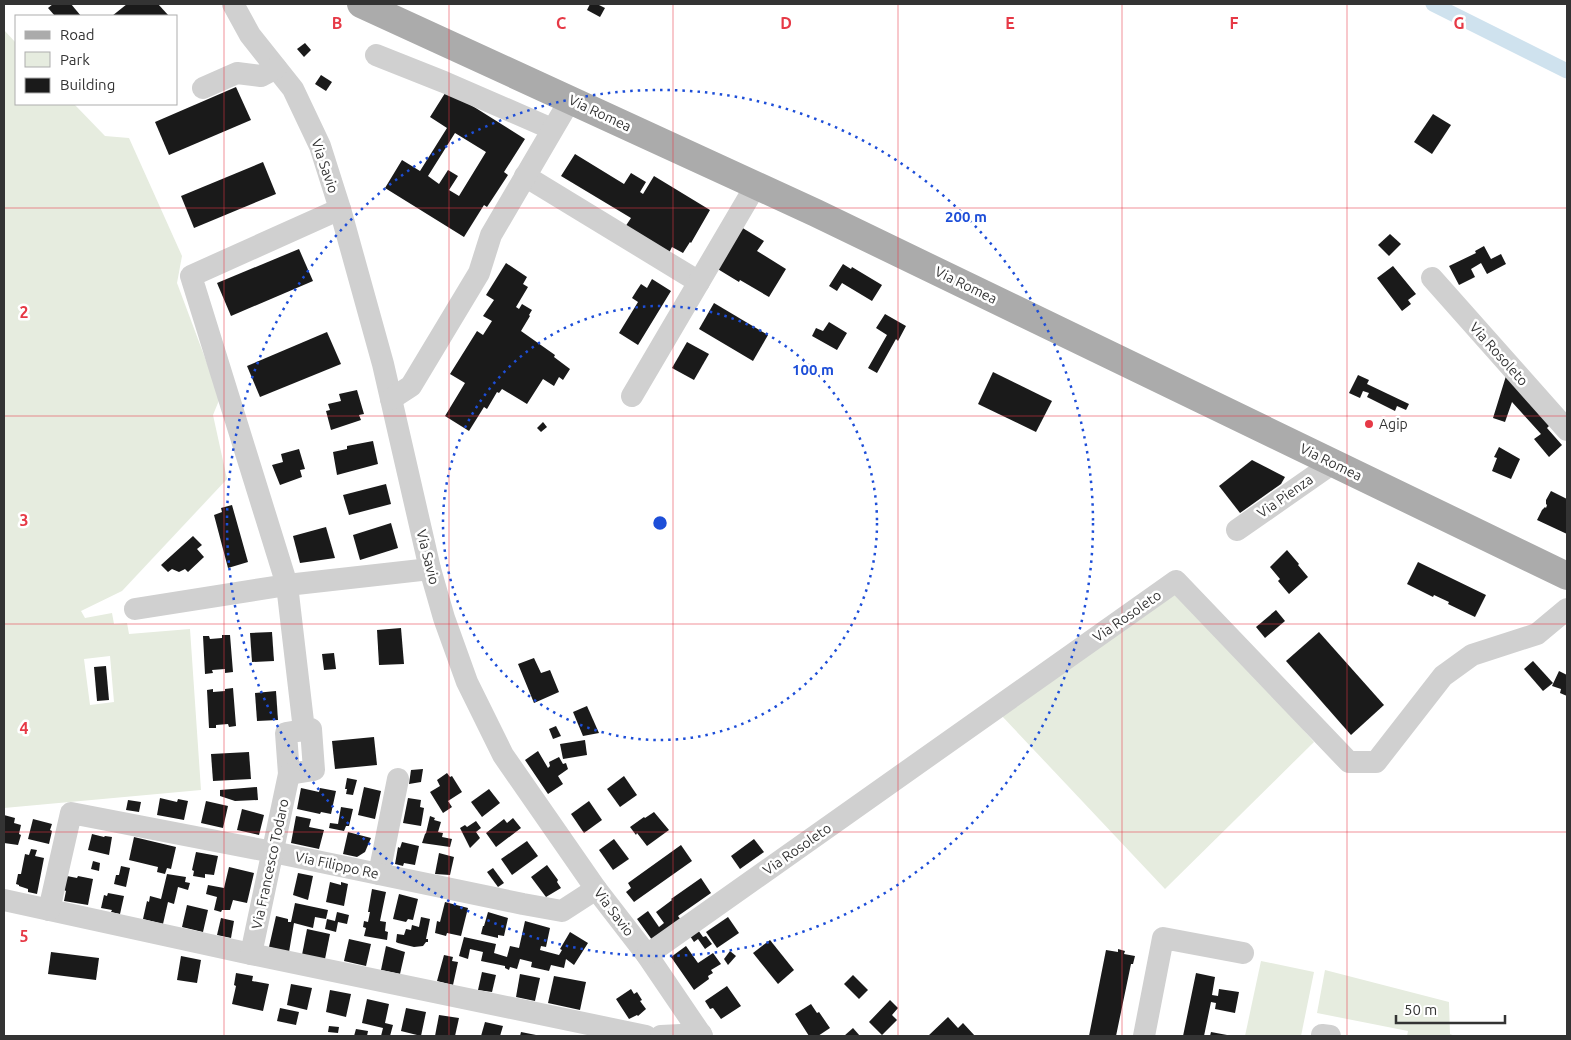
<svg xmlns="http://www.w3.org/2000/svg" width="1571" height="1040" viewBox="0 0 1571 1040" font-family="Ubuntu,sans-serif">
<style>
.green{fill:#e6ecdf;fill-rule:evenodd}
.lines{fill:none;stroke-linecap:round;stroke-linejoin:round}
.canal{stroke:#cfe2ee;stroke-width:15}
.building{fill:#1a1a1a;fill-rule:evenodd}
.minor{stroke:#d0d0d0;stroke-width:22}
.major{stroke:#ababab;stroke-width:28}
.grid{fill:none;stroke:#e63946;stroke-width:1;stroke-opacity:0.55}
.ring{fill:none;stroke:#1d4ed8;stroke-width:2.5;stroke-dasharray:2.5 5}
.poi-dot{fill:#e63946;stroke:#fff;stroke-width:2}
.labels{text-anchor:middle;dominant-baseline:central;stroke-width:5;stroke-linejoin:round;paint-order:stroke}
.street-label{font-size:14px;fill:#333;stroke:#fff}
.poi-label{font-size:14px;fill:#333;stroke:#fff;text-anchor:start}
.grid-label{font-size:16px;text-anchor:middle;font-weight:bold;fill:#e63946;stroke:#fff;stroke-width:5;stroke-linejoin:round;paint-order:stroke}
.centre{fill:#1d4ed8;stroke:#fff;stroke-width:2.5}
.ring-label{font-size:15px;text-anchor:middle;font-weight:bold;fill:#1d4ed8;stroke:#fff;stroke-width:5;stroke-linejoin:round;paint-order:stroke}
</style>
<rect width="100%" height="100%" fill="#fff"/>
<g class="green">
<path d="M4 30 16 43V104H74L105 136 129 138 182 256 177 283 220 398 213 415 227 479 122 591 81 611 85 618 112 613 114 624 127 623 129 634 190 629 201 790 4 808ZM110 656 114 702 90 705 84 659Z"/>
<path d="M1168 593 1186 596 1314 742 1165 889 1001 715Z"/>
<path d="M1261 961 1314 972 1301 1036H1245Z"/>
<path d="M1325 970 1449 1002 1450 1034 1455 1036H1407L1408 1031 1317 1013Z"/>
</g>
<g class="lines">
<path class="canal" d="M1433 4 1567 71"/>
</g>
<g class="building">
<path d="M53 4H71L81 16H55L48 8Z"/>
<path d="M127 4H158L169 16H112Z"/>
<path d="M590 4H597L605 8 600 17 587 10Z"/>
<path d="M305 43 311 50 304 57 297 49Z"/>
<path d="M321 75 332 82 326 91 315 84Z"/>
<path d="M236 87 251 120 169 155 155 122Z"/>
<path d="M447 90 525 139 504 172 508 175 487 207 484 205 464 237 385 188 402 160 420 171 447 128 430 117ZM455 133 486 152 459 196 449 190 458 176 448 170 439 184 428 176Z"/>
<path d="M1433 114 1451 125 1432 154 1414 142Z"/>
<path d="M575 154 624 184 631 173 646 182 640 192 643 194 654 176 710 210 691 243 690 242 683 253 672 247 669 253 625 227 631 218 561 176Z"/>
<path d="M263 162 276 194 194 228 181 196Z"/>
<path d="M741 227 764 241 757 251 786 269 769 297 740 280 739 282 716 268Z"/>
<path d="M1390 234 1401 244 1389 256 1378 245Z"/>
<path d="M1484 246 1491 259 1501 254 1506 264 1487 274 1481 263 1471 269 1475 277 1459 285 1449 266 1476 253 1475 251Z"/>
<path d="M299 249 313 281 231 316 217 283Z"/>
<path d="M506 263 527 277 523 284 528 287 516 307 519 309 522 304 532 310 529 315 530 316 521 331 555 355 554 357 570 369 563 380 559 377 554 386 543 379 527 404 502 389 499 393 497 392 487 409 484 407 469 431 445 416 465 383 450 374 477 331 483 335 492 321 483 316 494 300 486 295Z"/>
<path d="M843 264 851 269 852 267 882 285 872 301 842 283 837 291 829 286Z"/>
<path d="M1393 266 1416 294 1408 300 1411 304 1402 311 1377 278Z"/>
<path d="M652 279 671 291 638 345 619 333 638 302 632 298 637 290 641 284 647 288Z"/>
<path d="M714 303 768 335 753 361 699 329Z"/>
<path d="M885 314 906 326 898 341 896 339 877 373 868 368 887 335 876 328Z"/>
<path d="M829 322 847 333 837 350 812 336 816 328 823 331Z"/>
<path d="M327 332 341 364 260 397 247 366Z"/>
<path d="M687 342 709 354 694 380 672 368Z"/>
<path d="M993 372 1052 401 1036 432 978 404Z"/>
<path d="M1358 375 1369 380 1367 384 1409 404 1406 410 1397 406 1395 411 1367 397 1369 393 1363 391 1360 398 1349 393Z"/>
<path d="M1506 376 1551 424 1547 428 1562 445 1549 457 1534 439 1541 434 1512 402 1505 422 1493 418Z"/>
<path d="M357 390 364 414 359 415 361 420 331 430 326 411 330 410 328 404 341 401 339 394Z"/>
<path d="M543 422 547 427 541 432 537 428Z"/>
<path d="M373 441 378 464 337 475 333 452 347 449V446Z"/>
<path d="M1499 447 1520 459 1511 479 1492 471 1497 458 1494 457Z"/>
<path d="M299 449 305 469 300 470 302 477 280 485 272 465 283 462 281 454Z"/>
<path d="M1252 460 1285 477 1281 484 1240 513 1219 486Z"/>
<path d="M386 484 391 504 349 515 343 495Z"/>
<path d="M1551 491 1567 499V534L1537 520 1542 510 1545 507 1546 508 1547 505 1546 504V500Z"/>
<path d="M232 505 248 562 228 568 214 515 222 512 221 508Z"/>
<path d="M391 523 398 548 360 560 353 535Z"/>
<path d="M326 527 335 558 300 563 293 536Z"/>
<path d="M193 536 202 545 197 549 204 557 188 572 185 569 179 572 172 569 168 572 161 565Z"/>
<path d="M1287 550 1299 564 1298 565 1308 577 1289 594 1278 581 1280 579 1270 567Z"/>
<path d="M1418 562 1486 595 1475 617 1448 604 1449 602 1434 595 1433 597 1407 584Z"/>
<path d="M1276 610 1285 621 1265 638 1256 627Z"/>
<path d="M401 628 404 664 379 665 377 630Z"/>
<path d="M272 632 274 661 252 662 250 633Z"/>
<path d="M1319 632 1384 705 1351 735 1286 661Z"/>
<path d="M222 635H230L233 672 225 673V669L212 670 213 673 205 674 203 636H209L210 639 222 638Z"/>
<path d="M334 653 336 669 324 670 322 654Z"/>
<path d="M534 658 541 673 550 670 559 692 534 703 518 664Z"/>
<path d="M1533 661 1553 683 1543 691 1524 669Z"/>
<path d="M106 666 109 700 97 701 94 667Z"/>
<path d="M1559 671 1567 675V696L1560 693 1561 689 1552 686Z"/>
<path d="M233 688 236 726 229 727 228 724 216 725V728H209L207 690 213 689V692L225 691V689Z"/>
<path d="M276 691 278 720 257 721 255 693Z"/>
<path d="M587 706 599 733 583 736 573 712Z"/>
<path d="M556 726 561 736 553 739 549 729Z"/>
<path d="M374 737 377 765 335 769 332 741Z"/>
<path d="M585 740 587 755 563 759 560 744Z"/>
<path d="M538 751 548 768 550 766 549 762 559 757 563 764 566 763 568 769 558 776 563 784 548 794 525 760Z"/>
<path d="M249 752 251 779 213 781 211 754Z"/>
<path d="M423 769 421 782 409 784 411 770Z"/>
<path d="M447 773 450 777 452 776 462 792 448 801 452 807 443 813 430 792 440 786 437 780Z"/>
<path d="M624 776 637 795 620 807 607 789Z"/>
<path d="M347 778 357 780 353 795 346 794 347 789H345Z"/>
<path d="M257 787 258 800 235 801 220 796V790Z"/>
<path d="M364 787 381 791 375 819 358 815Z"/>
<path d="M301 788 319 792 320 788 336 791 331 814 321 812 320 814 297 809Z"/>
<path d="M489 789 500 803 482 817 471 802Z"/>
<path d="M160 798 177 802 178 799 188 801 184 820 157 815Z"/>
<path d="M408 798 421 800 420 807 424 808 421 826 403 823Z"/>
<path d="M128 800 141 802 139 812 126 810Z"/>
<path d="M206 801 228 806 223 828 201 823Z"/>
<path d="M589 801 602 820 584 833 571 814Z"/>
<path d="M341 807 353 809 349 826H346L344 831 329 828 330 823 338 824Z"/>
<path d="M242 809 264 815 259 835 237 830Z"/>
<path d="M654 812 669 830 647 846 637 833 636 835 630 827 644 817 645 818Z"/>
<path d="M4 815 15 818 14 823 21 825 19 834 21 835 18 845 4 843Z"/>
<path d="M296 816 311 819 309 827 324 830 319 849 291 843Z"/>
<path d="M430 816 435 818 434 820 441 822 438 832 443 833 442 837 452 839 450 847 422 843 425 834 426 833Z"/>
<path d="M513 818 521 828 496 847 486 833 504 819 507 823Z"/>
<path d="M33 819 52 824 50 830 52 831 49 844 28 839Z"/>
<path d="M476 821 481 828 476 832 480 838 470 848 460 828 465 825 467 827Z"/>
<path d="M348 832 371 838 365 852 357 857 343 854Z"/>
<path d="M92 834 104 837 105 836 112 837 109 855 88 850Z"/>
<path d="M134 837 176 847 171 869 167 868 165 874 157 872 158 867 129 860Z"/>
<path d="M614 839 629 859 613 870 599 850Z"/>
<path d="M754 839 764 852 740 869 731 856Z"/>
<path d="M527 841 538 856 512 875 501 859Z"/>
<path d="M402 842 419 846 415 865 404 863 403 866 395 864 398 847 400 848Z"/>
<path d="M681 845 692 861 634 902 626 892 631 888 628 883Z"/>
<path d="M31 849 37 850 35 856 44 858 37 894 28 892V889L19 886V885L16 884 18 874H21L25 854 29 855Z"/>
<path d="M196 852 218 856 214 875 205 874V878L193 876 194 871 192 870Z"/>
<path d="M439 853 454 857 450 875 435 874Z"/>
<path d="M93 861 100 863 99 871 91 869Z"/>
<path d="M547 865 558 880 557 882 561 888 546 897 531 877Z"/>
<path d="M121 866 130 868 126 887 114 884 116 875H119Z"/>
<path d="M229 867 254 873 247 903 233 900 230 910H222L221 912 214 910 217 897 206 894 208 885 224 888Z"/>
<path d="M493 868 504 883 498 887 487 872Z"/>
<path d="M298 873 313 876 308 900 293 895Z"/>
<path d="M167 874 186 877 185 882 190 883 188 890 178 887 174 904 168 902 163 924 143 919 147 901 149 902 150 896 161 899Z"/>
<path d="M67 876 77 878 78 876 93 879 88 905 64 901 66 891 64 890Z"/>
<path d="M701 878 711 893 678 916 683 923 655 944 637 919 648 911 659 927 664 923 656 912 672 900 671 899Z"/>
<path d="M330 882 341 885V882L348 884 344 906 326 902Z"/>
<path d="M372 889 386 892 380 921 386 922 385 931 388 932 387 940 364 936 366 928 363 927 364 921 368 922 370 912H368Z"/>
<path d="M108 893 124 896 120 914 111 912 112 910 101 908 104 895 107 896Z"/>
<path d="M399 894 418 899 413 920 408 919 406 922 393 919Z"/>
<path d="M445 902 468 908 461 936 447 933 446 936 435 933 437 921 440 922Z"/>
<path d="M295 903 328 910 326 919 315 917 313 928 294 923 289 952 269 947 276 916 288 919V922H291Z"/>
<path d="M187 905 208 910 203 932 182 927Z"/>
<path d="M337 912 349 915 347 924 338 922 336 932 325 929 327 919 335 921Z"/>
<path d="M488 912 508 918 504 936 498 935V938L481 934 483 926H484Z"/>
<path d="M421 917 430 919 426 939H428V942H426L423 946 414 947 398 943 396 942 397 934 404 935 406 929 411 930 412 925 419 927Z"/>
<path d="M728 917 739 933 717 948 706 932Z"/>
<path d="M221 918 234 921 231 938 217 935Z"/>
<path d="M525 921 550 928 546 947 541 946 540 950 559 955 562 950 560 949 570 932 588 943 574 965 566 959 564 968 551 965 549 971 531 967 532 962 520 959 517 969 510 967 509 970 505 968V966L481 961 483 952 470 949 468 959 459 956 464 937 496 944 494 953 507 957 510 946 519 948Z"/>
<path d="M307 929 330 934 325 959 302 955Z"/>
<path d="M698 930 703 937 706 936 712 944 705 949 698 939 694 942 690 936Z"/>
<path d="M349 939 371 944 366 966 344 961Z"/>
<path d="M770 940 794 970 778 984 753 953Z"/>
<path d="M386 946 405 952 400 974 381 970Z"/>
<path d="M686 946 698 963 713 953 721 964 711 970 713 973 708 976 709 979 694 990 671 957Z"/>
<path d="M1118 949 1125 951 1124 954 1135 956 1133 964H1131L1116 1036H1089L1106 950 1118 952Z"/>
<path d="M730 951 736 956 728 965 724 959Z"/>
<path d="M51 952 99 958 96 980 48 974Z"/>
<path d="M444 955 453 957 452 961 458 962 453 985 437 981Z"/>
<path d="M181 956 201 960 197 983 177 980Z"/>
<path d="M482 972 496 975 492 992 478 990Z"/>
<path d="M236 973 253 976 252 981 269 984 263 1011 232 1004 236 986 234 985Z"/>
<path d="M1196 973 1215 977 1212 995 1218 996 1219 989 1239 992 1235 1013 1215 1009 1216 1003 1211 1002 1204 1036H1183Z"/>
<path d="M520 974 540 978 535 1001 516 997Z"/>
<path d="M853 975 868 990 859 999 844 984Z"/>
<path d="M554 976 586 982 580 1010 548 1003Z"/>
<path d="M291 984 312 988 307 1010 287 1005Z"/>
<path d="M727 986 741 1006 721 1019 713 1008 710 1009 705 1001Z"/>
<path d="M631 989 634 994 637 992 642 1000 640 1001 646 1009 638 1016 637 1015 629 1019 616 999Z"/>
<path d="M330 990 351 994 346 1017 326 1012Z"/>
<path d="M367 999 389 1004 385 1023 393 1025 390 1036H381L383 1028 362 1023Z"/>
<path d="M890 1000 898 1008 892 1015 897 1020 882 1035 869 1022Z"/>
<path d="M811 1004 817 1013 819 1012 830 1028 818 1036H809L795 1014Z"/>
<path d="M280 1008 299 1012 296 1025 277 1021Z"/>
<path d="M406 1008 426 1012 421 1036 401 1031Z"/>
<path d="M439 1015 459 1018 455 1036H435Z"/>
<path d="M948 1017 958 1028 963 1023 975 1036H928Z"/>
<path d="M485 1022 503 1026 500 1036H481Z"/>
<path d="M329 1026 339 1027 338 1033 328 1032Z"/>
<path d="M853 1028 860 1036H844Z"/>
<path d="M356 1029 368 1031 367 1036H354Z"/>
<path d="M521 1032 536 1035V1036H520Z"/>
<path d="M1211 1032 1227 1035V1036H1210Z"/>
</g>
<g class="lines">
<g class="minor">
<path d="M233 4 250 35 293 89 320 146 340 209 383 364 430 569 444 618 467 682 503 755 596 889 647 955 702 1036"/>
<path d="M376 55 444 82 552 129"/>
<path d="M203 88 237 73 261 76 276 68"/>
<path d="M525 176 699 282"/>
<path d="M1432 278 1567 430"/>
<path d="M632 396 756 185"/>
<path d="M391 399 411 386 479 273 491 235 570 100"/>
<path d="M1237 530 1333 463"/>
<path d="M135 609 287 585 430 569"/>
<path d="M304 730 311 729 314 770 289 774 286 733 304 730 287 585 191 276 340 209"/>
<path d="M379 874 398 779"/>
<path d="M4 900 251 954 646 1036"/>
<path d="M49 910 71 813 273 852 523 904 562 911 596 889"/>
<path d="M251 954 289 774"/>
<path d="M647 955 1176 581 1349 762H1376L1443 676 1472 655 1537 634 1567 609"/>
<path d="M1322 1035 1330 1036"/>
<path d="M661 1036 701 1034"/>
<path d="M1144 1036 1163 938 1243 953"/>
</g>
<path class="major" d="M361 4 816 213 1567 576"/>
</g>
<path class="grid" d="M224 4V1036M449 4V1036M673 4V1036M898 4V1036M1122 4V1036M1347 4V1036M4 208H1567M4 416H1567M4 624H1567M4 832H1567"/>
<g class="ring">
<circle cx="660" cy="523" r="217"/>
<circle cx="660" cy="523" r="433"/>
</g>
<circle class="poi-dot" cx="1369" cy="424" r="5"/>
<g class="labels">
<g class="street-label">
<text transform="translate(600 113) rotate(25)">Via Romea</text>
<text transform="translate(325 166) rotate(71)">Via Savio</text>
<text transform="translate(966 285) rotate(26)">Via Romea</text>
<text transform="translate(1499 354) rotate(48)">Via Rosoleto</text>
<text transform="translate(1331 462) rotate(26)">Via Romea</text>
<text transform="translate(1285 496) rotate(-35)">Via Pienza</text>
<text transform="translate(428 557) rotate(76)">Via Savio</text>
<text transform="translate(1127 616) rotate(-35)">Via Rosoleto</text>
<text transform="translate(797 849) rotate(-35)">Via Rosoleto</text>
<text transform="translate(270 864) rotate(-78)">Via Francesco Todaro</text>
<text transform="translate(337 865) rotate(12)">Via Filippo Re</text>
<text transform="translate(614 912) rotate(53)">Via Savio</text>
</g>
<g class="poi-label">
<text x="1379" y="424">Agip</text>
</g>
</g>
<g class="grid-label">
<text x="337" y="29">B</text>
<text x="561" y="29">C</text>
<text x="786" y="29">D</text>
<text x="1010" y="29">E</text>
<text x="1234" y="29">F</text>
<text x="1459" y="29">G</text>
<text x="24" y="318">2</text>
<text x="24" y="526">3</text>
<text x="24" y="734">4</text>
<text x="24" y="942">5</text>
</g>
<circle cx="660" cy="523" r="8" class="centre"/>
<g class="ring-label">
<text x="966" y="222">200 m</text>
<text x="813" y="375">100 m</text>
</g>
<rect width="1571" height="1040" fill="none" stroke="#333333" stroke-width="10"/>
<rect x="15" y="15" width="162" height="90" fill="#ffffff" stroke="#adadad"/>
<rect x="25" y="31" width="25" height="8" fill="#ababab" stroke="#adadad"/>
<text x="60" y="40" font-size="15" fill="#333333">Road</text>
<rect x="25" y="52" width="25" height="15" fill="#e6ecdf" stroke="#adadad"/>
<text x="60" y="65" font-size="15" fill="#333333">Park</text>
<rect x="25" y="78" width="25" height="15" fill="#1a1a1a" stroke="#adadad"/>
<text x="60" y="90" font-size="15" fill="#333333">Building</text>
<path d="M1396 1015v8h109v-8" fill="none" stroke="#333333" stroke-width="2.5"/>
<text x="1404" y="1015" font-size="15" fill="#333333" stroke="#ffffff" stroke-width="4" paint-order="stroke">50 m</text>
</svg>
